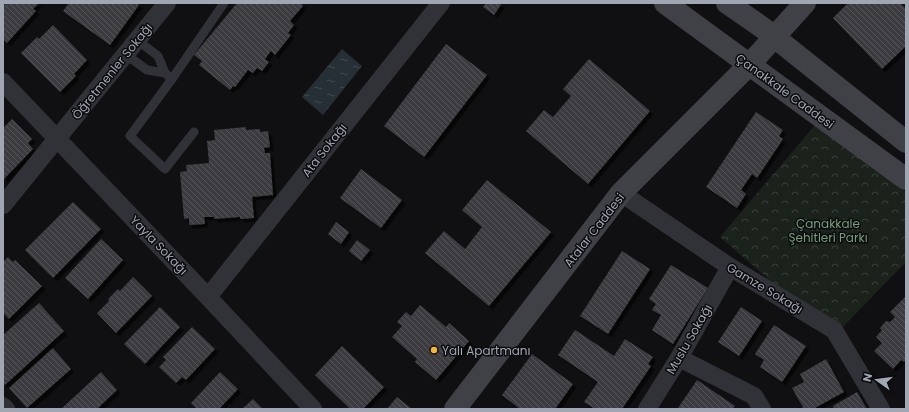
<svg xmlns="http://www.w3.org/2000/svg" width="909" height="412" viewBox="0 0 909 412" font-family="Poppins,sans-serif">
<style>
.park{fill:url(#park-crowns)}
.water{fill:url(#water-ripples)}
.building{fill:url(#building-back-hatch);filter:url(#shadow)}
.lines{fill:none;stroke-linecap:round;stroke-linejoin:round}
.lane{stroke:#313237;stroke-width:9}
.street{stroke:#313237;stroke-width:18}
.secondary{stroke:#3f4147;stroke-width:22}
.poi-dot{fill:#f9b821;stroke:#0b0b0d;stroke-width:1.5}
.labels{text-anchor:middle;dominant-baseline:central;stroke-width:3;stroke-linejoin:round;paint-order:stroke}
.street-label{font-size:12px;fill:#a1a6b3;stroke:#0b0b0d}
.park-label{font-size:12px;fill:#779f7b;stroke:#0b0b0d}
.poi-label{font-size:12px;fill:#a1a6b3;stroke:#0b0b0d;text-anchor:start}
</style>
<defs>
<pattern id="park-crowns" width="20" height="18" patternUnits="userSpaceOnUse"><rect width="20" height="18" fill="#1b221c"/><path d="M2 6a3 3 0 1 1 6 0M12 15a3 3 0 1 1 6 0" fill="none" stroke="#393f3b"/></pattern>
<pattern id="water-ripples" width="26" height="14" patternUnits="userSpaceOnUse"><rect width="26" height="14" fill="#262e36"/><path d="M2 4q2-2 4 0t4 0M15 11q2-2 4 0t4 0" fill="none" stroke="#424951"/></pattern>
<pattern id="building-back-hatch" width="6" height="6" patternUnits="userSpaceOnUse"><rect width="6" height="6" fill="#3a3b3f"/><path d="M-1 5l2 2M0 0l6 6M5-1l2 2" fill="none" stroke="#535458"/></pattern>
<filter id="shadow"><feDropShadow dx="3.5" dy="3.5" stdDeviation="0" flood-color="#0009"/></filter>
</defs>
<rect width="100%" height="100%" fill="#101012"/>
<path class="park" d="M815 125 906 192V262L834 336 720 237Z"/>
<path class="water" d="M342 49 362 66 323 115 302 97Z"/>
<g class="building">
<path d="M6 3H39L33 9 36 11 7 43 3 39V7Z"/>
<path d="M69 3H136L139 5 110 45 63 11Z"/>
<path d="M237 3H303L302 5 303 6 290 21 294 25 288 33 291 35 275 55 271 51 265 59 269 62 262 71 257 68 253 73 248 70 235 87 233 86 230 90 199 65 202 61 194 55Z"/>
<path d="M486 3H502L494 15 483 7Z"/>
<path d="M848 3H900L906 9V46L882 69 833 18Z"/>
<path d="M53 25 87 60 74 74 76 76 60 92 21 53 37 37 39 39Z"/>
<path d="M446 44 487 75 424 157 384 126Z"/>
<path d="M589 59 650 111 588 184 526 131 544 110 553 117 571 96 563 89Z"/>
<path d="M756 112 783 130 779 136 783 139 757 178 752 174 741 190 746 194 737 208 706 187Z"/>
<path d="M12 119 32 139 28 143 33 149 3 180V128Z"/>
<path d="M246 127V130L260 129V132L268 131 270 147 264 148 265 153H270L273 195 252 197 254 218 240 219V217L214 219V217H204L205 224 189 225V218L184 219 180 172 187 171 186 165 209 163 207 141 215 140 214 130Z"/>
<path d="M361 169 402 200 381 228 340 198Z"/>
<path d="M487 180 551 232 489 306 425 253 444 231 465 249 482 227 462 210Z"/>
<path d="M73 202 101 229 53 278 25 250Z"/>
<path d="M336 222 349 232 341 244 328 234Z"/>
<path d="M101 239 123 260 88 299 65 278Z"/>
<path d="M357 240 370 250 361 261 349 251Z"/>
<path d="M622 251 650 269 608 334 580 316Z"/>
<path d="M8 257 13 262 15 260 42 286 9 319 3 313V262Z"/>
<path d="M671 265 708 288 673 344 652 330 661 315 652 310 656 304 649 299Z"/>
<path d="M133 277 152 296 116 333 97 313 109 301 108 299 118 289 120 291Z"/>
<path d="M906 296V360L904 362 901 360 893 369 874 351 882 343 876 337 882 330 880 328 886 321 890 322 895 317 890 312Z"/>
<path d="M39 303 64 331 5 385 3 383V335Z"/>
<path d="M420 305 446 327 449 323 469 341 436 380 415 362 417 359 392 337 402 326 397 322 406 312 411 316Z"/>
<path d="M160 307 180 327 145 364 124 344Z"/>
<path d="M741 307 762 321 739 356 718 342Z"/>
<path d="M774 325 806 346 782 382 760 367 764 360 755 354Z"/>
<path d="M192 327 215 349 186 380 182 377 176 383 159 367 166 360 163 357Z"/>
<path d="M575 330 614 356 625 339 653 357 648 364 651 366 622 409H595L584 402 598 382 558 355Z"/>
<path d="M342 346 384 387 363 409H350L315 375Z"/>
<path d="M53 348 71 369 27 408 9 388Z"/>
<path d="M532 354 573 384 555 409H520L502 395Z"/>
<path d="M826 359 844 392 813 409H804L792 388 804 382 800 374Z"/>
<path d="M101 372 117 390 97 409H61Z"/>
<path d="M220 372 238 389 219 409H197L191 403Z"/>
<path d="M697 380 735 406 733 409 678 408Z"/>
<path d="M857 392 867 409H834L833 406Z"/>
<path d="M397 397 412 409H387Z"/>
<path d="M253 399 263 409H242Z"/>
</g>
<g class="lines">
<g class="lane">
<path d="M137 40 158 56 165 73"/>
<path d="M125 54 147 70 165 73 172 79"/>
<path d="M194 132 165 169 130 136 172 79 224 3"/>
</g>
<g class="street">
<path d="M3 82 208 297 313 409"/>
<path d="M621 193 730 267 834 330 881 409"/>
<path d="M3 205 167 3"/>
<path d="M208 297 441 3"/>
<path d="M679 358 754 396 762 409"/>
<path d="M3 406 6 409"/>
<path d="M647 409 679 358 730 267"/>
</g>
<g class="secondary">
<path d="M665 3 906 179"/>
<path d="M727 3 763 28 906 142"/>
<path d="M455 409 621 193 749 65 805 3"/>
</g>
</g>
<circle class="poi-dot" cx="434" cy="350" r="4"/>
<g class="labels">
<g class="street-label">
<text transform="translate(112 71) rotate(-51)">Öğretmenler Sokağı</text>
<text transform="translate(785 91) rotate(36)">Çanakkale Caddesi</text>
<text transform="translate(324 150) rotate(-52)">Ata Sokağı</text>
<text transform="translate(594 230) rotate(-52)">Atalar Caddesi</text>
<text transform="translate(159 245) rotate(46)">Yayla Sokağı</text>
<text transform="translate(765 288) rotate(31)">Gamze Sokağı</text>
<text transform="translate(689 339) rotate(-60)">Muslu Sokağı</text>
</g>
<g class="park-label">
<text x="828" y="223">Çanakkale<tspan x="828" dy="14">Şehitleri Parkı</tspan></text>
</g>
<g class="poi-label">
<text x="442" y="350">Yalı Apartmanı</text>
</g>
</g>
<rect width="909" height="412" fill="none" stroke="#a1a6b3" stroke-width="8"/>
<g transform="translate(877 380) rotate(284)" stroke="#0b0b0d" stroke-width="3" paint-order="stroke">
<path d="M0-3L7 15L0 10L-7 15Z" fill="#a1a6b3"/>
<text y="-6" font-size="11" font-weight="bold" text-anchor="middle" fill="#a1a6b3">N</text>
</g>
</svg>
